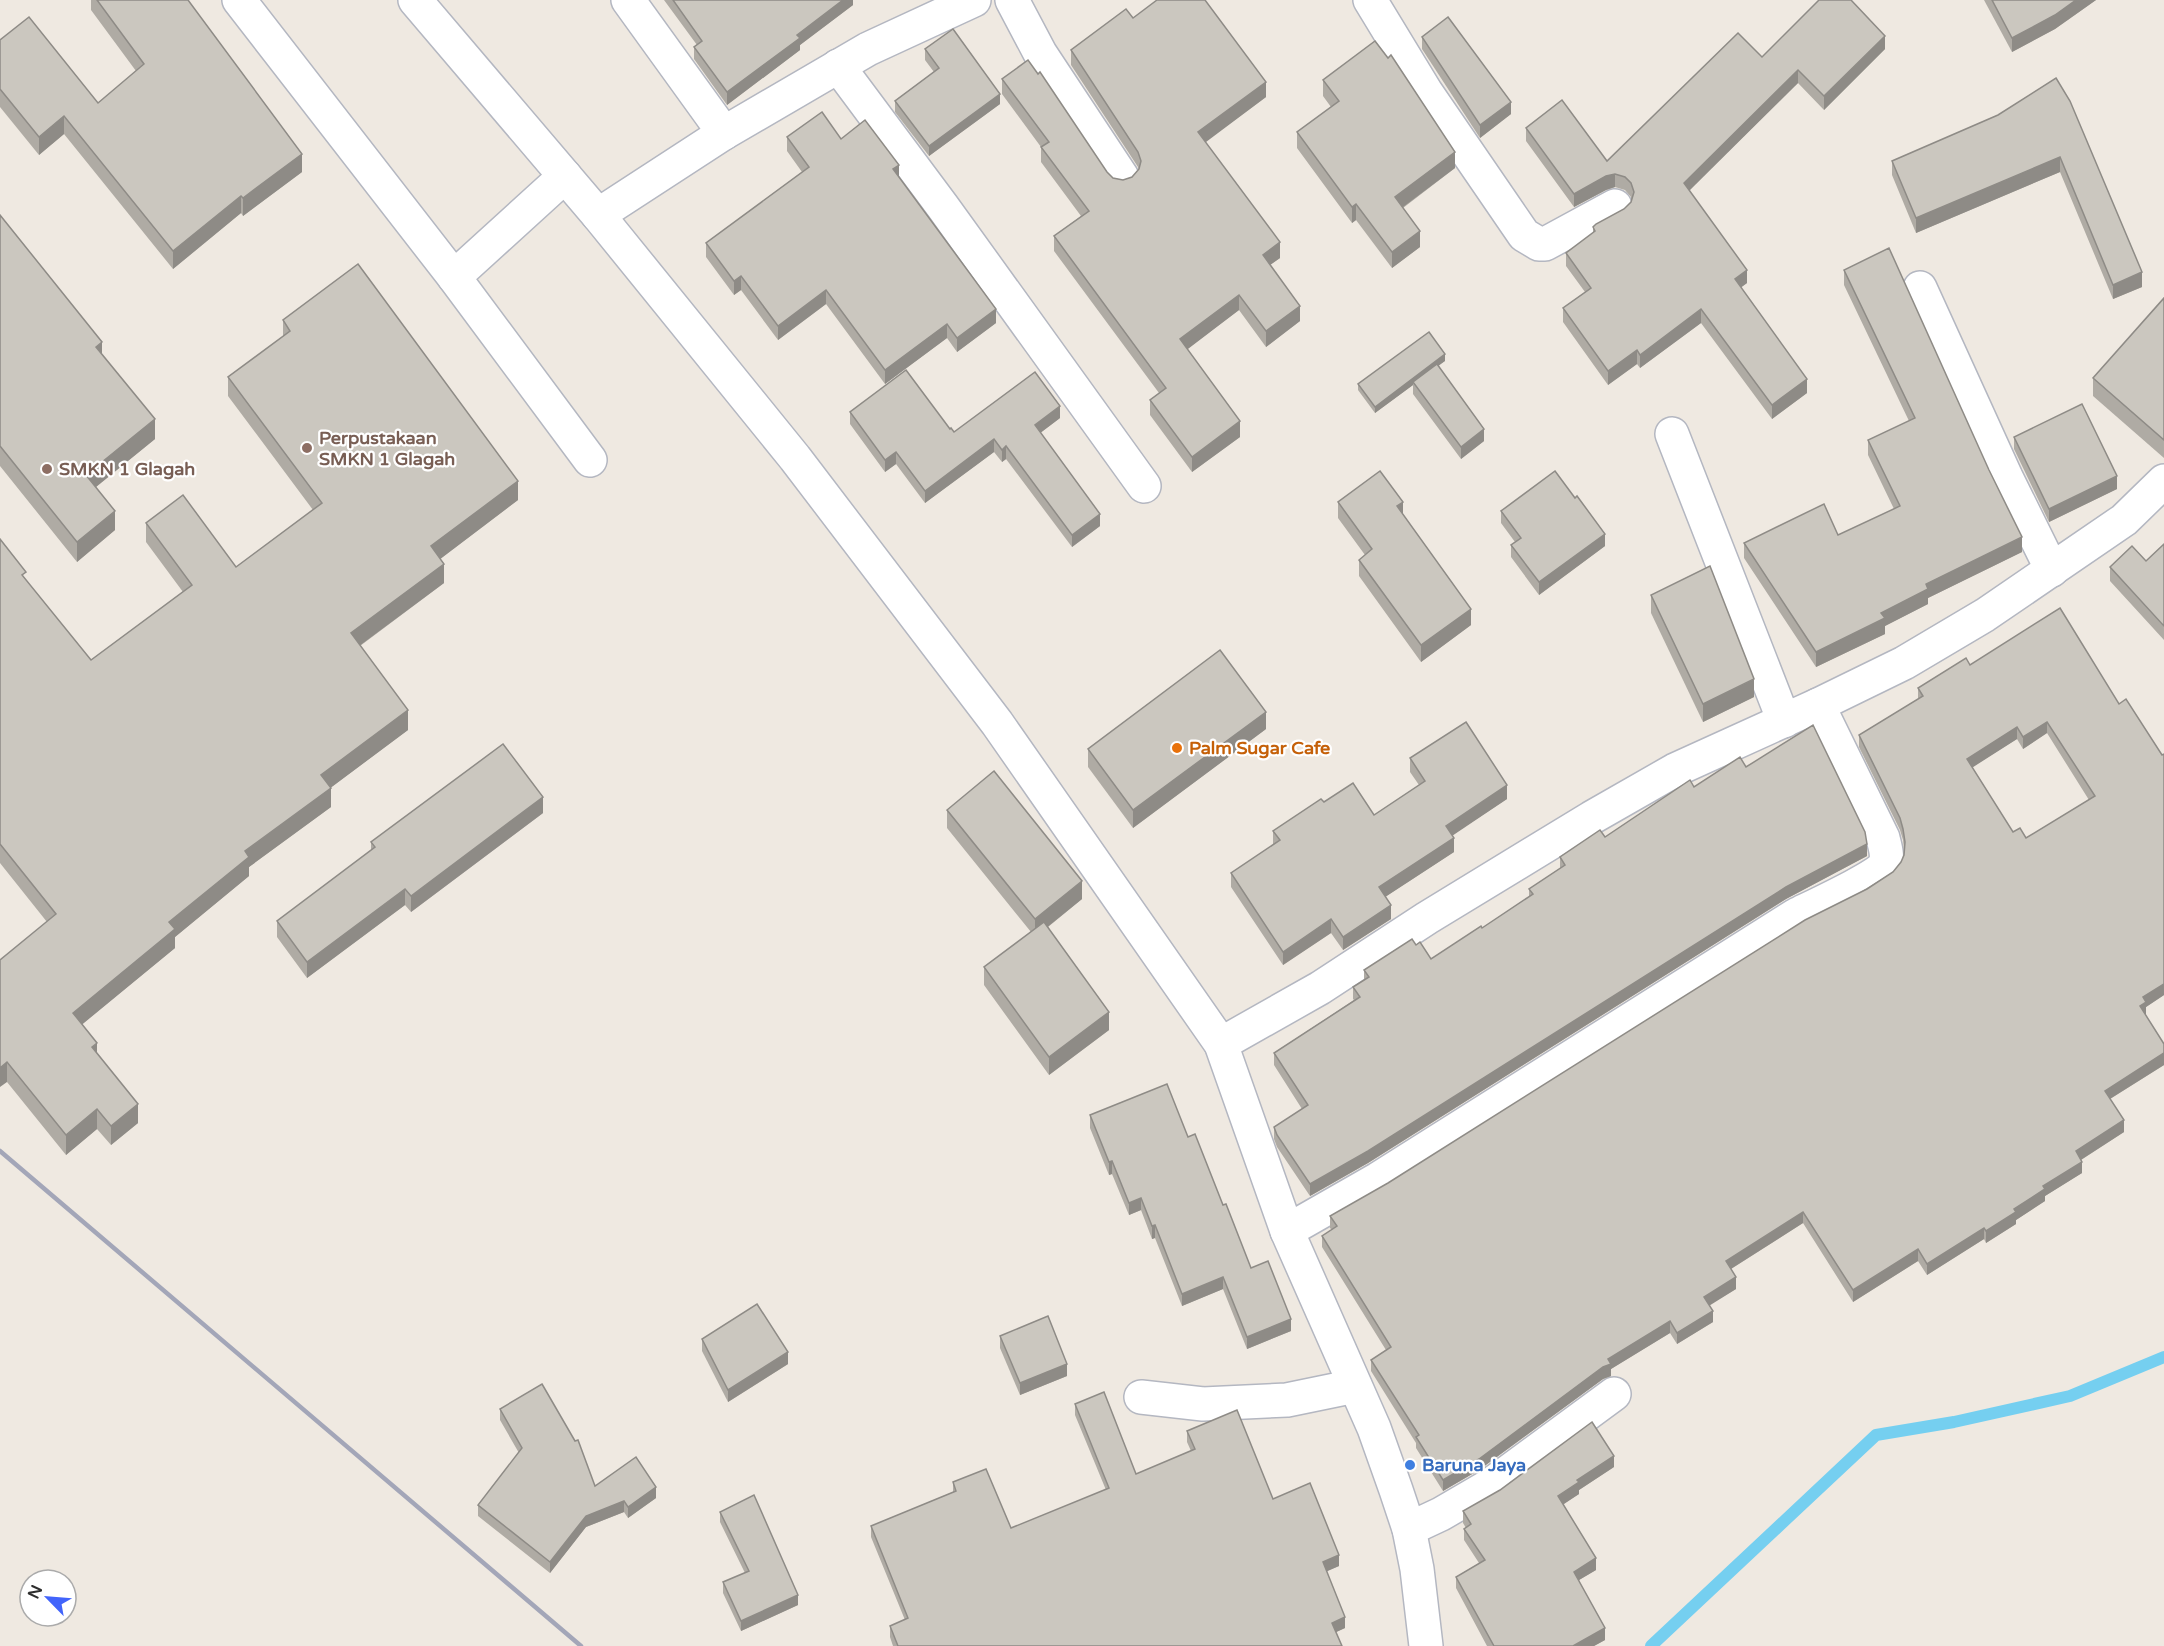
<svg xmlns="http://www.w3.org/2000/svg" width="2164" height="1646" viewBox="0 0 2164 1646" font-family="'Varela Round',sans-serif">
<style>
.lines{fill:none;stroke-linecap:round;stroke-linejoin:round}
.stream{stroke:#75cff0;stroke-width:12}
.minor-casing{stroke:#b4b7c1;stroke-width:36}
.minor{stroke:#fff;stroke-width:33}
.rail{stroke:#a3a6b8;stroke-width:4.5}
.wall{fill:#afaba4;fill-rule:evenodd}
.shaded-wall{fill:#8e8b86}
.building{fill:#cbc7bf;stroke:#8e8b86;stroke-width:1.5;fill-rule:evenodd}
.education-dot{fill:#8d6e63;stroke:#fff;stroke-width:2}
.food-dot{fill:#e8710a;stroke:#fff;stroke-width:2}
.shop-dot{fill:#3f7fe0;stroke:#fff;stroke-width:2}
.labels{text-anchor:middle;dominant-baseline:central;stroke-width:4.5;stroke-linejoin:round;paint-order:stroke}
.education-label{font-size:18px;font-weight:bold;fill:#785e54;stroke:#fff;text-anchor:start}
.food-label{font-size:18px;font-weight:bold;fill:#c56008;stroke:#fff;text-anchor:start}
.shop-label{font-size:18px;font-weight:bold;fill:#366cbe;stroke:#fff;text-anchor:start}
</style>
<rect width="100%" height="100%" fill="#efe9e1"/>
<g class="lines">
<path class="stream" d="M1651 1646 1876 1435 1954 1422 2070 1396 2164 1357"/>
<g class="minor-casing">
<g id="minor">
<path d="M239 0 454 277"/>
<path d="M415 0 598 215 795 458 997 723 1221 1044 1287 1231 1374 1428 1396 1490 1409 1529 1417 1569 1426 1646"/>
<path d="M628 0 724 133"/>
<path d="M1012 0 1040 53 1122 177"/>
<path d="M1370 0 1426 92 1524 235 1539 244H1545L1615 206"/>
<path d="M838 66 943 207 1144 486"/>
<path d="M565 176 454 277 590 460"/>
<path d="M598 215 724 133 868 49 974 0"/>
<path d="M1920 288 2006 477 2052 570"/>
<path d="M1672 434 1784 721"/>
<path d="M1221 1044 1320 988 1427 918 1591 818 1675 770 1818 705 1904 663 1985 615 2124 520 2164 481"/>
<path d="M1287 1231 1378 1179 1796 915C1812 907 1879 876 1884 866 1889 857 1885 847 1883 838L1818 705"/>
<path d="M1141 1397 1203 1404 1287 1400 1355 1386"/>
<path d="M1409 1529 1441 1514 1489 1486 1614 1394"/>
</g>
</g>
<use href="#minor" class="minor"/>
<path class="rail" d="M0 1151 581 1646"/>
</g>
<g class="wall">
<path d="M91 0H188L302 172 243 216 241 213 173 269 64 134 39 155 0 107V40L98 103 136 71 91 10Z"/>
<path d="M664 0H853V5L800 45V50L727 105 694 59V47L697 45Z"/>
<path d="M1984 0H2096L2055 29 2012 52Z"/>
<path d="M1133 18 1266 97 1205 142 1280 258 1270 265 1300 321 1266 347 1239 310 1187 349 1240 437 1192 472 1150 415V400L1159 393 1054 251V236L1081 216 1041 162V147L1002 94V79L1113 178 1123 180 1132 177 1139 170 1138 167 1071 65V50Z"/>
<path d="M1422 37 1511 114 1480 138 1422 49Z"/>
<path d="M925 49 1000 104 929 156 895 112V101L934 72 925 60Z"/>
<path d="M1885 49 1824 110 1798 83 1689 190 1747 283 1741 287 1807 393 1772 419 1701 323 1640 368 1637 364 1608 385 1563 322V308L1585 292 1566 266V253L1593 233V227L1624 209 1631 202V197L1625 190 1615 187 1606 190 1574 207 1526 141V128L1607 161 1762 57Z"/>
<path d="M2056 78 2142 287 2113 299 2060 172 1916 233 1892 175V161L1998 115Z"/>
<path d="M1323 80 1455 168 1403 208 1420 247 1392 268 1356 220 1352 223 1297 148V132L1331 107 1323 96Z"/>
<path d="M787 137 841 139 899 177 996 323 957 352 947 338 885 384 826 304 778 340 741 290 734 295 706 257V243L802 172 787 151Z"/>
<path d="M0 215 102 354 155 439 96 487 115 530 77 562 0 466Z"/>
<path d="M1844 270 2022 552 1928 598V604L1885 626V634L1816 667 1744 558V543L1838 535 1894 509 1868 455V440L1909 421 1844 285Z"/>
<path d="M2164 298V458L2093 396V378Z"/>
<path d="M283 320 518 500 440 559 444 583 360 646 408 730 330 788 331 807 249 867V876L175 937V948L82 1024 97 1054 138 1123 111 1145 97 1129 66 1155 7 1082 0 960 47 922 0 863V539L26 580 91 660 183 592 146 542V523L236 567 313 510 228 396V377L283 337Z"/>
<path d="M1445 361 1438 365 1484 441 1461 459 1413 394V385L1375 413 1358 390V384Z"/>
<path d="M850 412 950 429 954 432 1060 418 1040 433 1100 526 1072 547 1006 459 1002 462 994 452 925 503 896 464 885 472 850 424Z"/>
<path d="M2014 437 2117 489 2049 522 2014 449Z"/>
<path d="M1338 502 1403 515 1471 625 1421 662 1359 576V560L1365 555 1338 518Z"/>
<path d="M1501 511 1605 546 1539 595 1511 557V545L1515 542 1501 523Z"/>
<path d="M2164 544V640L2110 581V567L2146 561Z"/>
<path d="M1651 595 1754 697 1703 722 1651 613Z"/>
<path d="M1970 665 2119 704 2162 755 2164 754V995L2146 1007 2145 1015 2164 1044V1065L2110 1099 2124 1132 2081 1160 2082 1173 2045 1196V1201L2016 1220V1224L1986 1243 1984 1239 1927 1275 1918 1261 1853 1302 1803 1223 1731 1269 1736 1289 1709 1305 1713 1322 1677 1344 1670 1333 1611 1369V1376L1603 1379 1479 1470 1443 1491 1416 1448V1443L1371 1371V1360L1386 1350 1322 1247V1236L1332 1230 1330 1228V1216L1388 1183 1893 872 1901 862 1904 855V850L1903 840 1900 830 1859 747V735L1918 699V688ZM2047 733 2089 800 2026 838 2013 832 1972 767 2017 739 2023 749Z"/>
<path d="M1266 729 1133 828 1088 767V749Z"/>
<path d="M1410 758 1507 799 1452 835 1454 852 1385 897 1391 919 1343 950 1331 933 1283 965 1231 887V873L1273 845V831L1324 802 1374 815 1419 785 1410 772Z"/>
<path d="M1746 767 1867 856 1786 899 1368 1163 1310 1196 1277 1147 1274 1139V1127L1302 1109 1274 1065V1053L1354 1000 1353 999V987L1364 980V970L1416 945 1431 959 1482 928 1529 897V889L1560 868V857L1605 837 1694 787Z"/>
<path d="M947 810 1082 899 1048 927 1109 1030 1049 1075 984 985V967L1031 932 947 828Z"/>
<path d="M543 813 411 912 405 905 307 978 277 937V921L371 850V842Z"/>
<path d="M1090 1115 1188 1137 1223 1205 1251 1268 1291 1331 1247 1349 1223 1289 1182 1306 1155 1238 1152 1239 1141 1210 1129 1215 1112 1174 1109 1175 1090 1128Z"/>
<path d="M1000 1336 1067 1376 1020 1395 1000 1348Z"/>
<path d="M702 1339 788 1364 728 1402 702 1351Z"/>
<path d="M1075 1404 1136 1474 1191 1451 1187 1442V1431L1273 1499 1339 1566 1327 1571 1345 1628 1336 1632 1342 1646H893L890 1637V1626L905 1620 871 1537V1526L953 1492V1482L1011 1528 1106 1490 1075 1415Z"/>
<path d="M500 1409 595 1486 656 1498 628 1518 624 1512 586 1527 550 1573 478 1516V1505L519 1453 500 1420Z"/>
<path d="M1614 1467 1579 1490V1494L1563 1504 1596 1570 1579 1580 1605 1640 1594 1646H1487L1456 1588V1577L1479 1563 1464 1540V1529L1466 1528 1463 1523V1511Z"/>
<path d="M720 1512 798 1605 741 1631 723 1593V1582L745 1573 720 1522Z"/>
</g>
<g class="shaded-wall">
<path d="M843 0H853V5L800 45V50L727 105V92L797 35Z"/>
<path d="M2076 0H2096L2055 29 2012 52V38Z"/>
<path d="M1885 36V49L1824 110V96Z"/>
<path d="M1798 70V83L1684 196V183Z"/>
<path d="M1266 82V97L1198 148V132Z"/>
<path d="M1000 94V104L929 156V146Z"/>
<path d="M1511 102V114L1480 138V125Z"/>
<path d="M64 116V134L39 155V137Z"/>
<path d="M1455 152V168L1395 213V197Z"/>
<path d="M302 154V172L243 216V198Z"/>
<path d="M2060 157V172L1916 233V218Z"/>
<path d="M899 165V179L893 169Z"/>
<path d="M1615 174V187L1606 190 1574 207V194L1606 176Z"/>
<path d="M241 196V213L173 269V251Z"/>
<path d="M1356 204V220L1352 223V207Z"/>
<path d="M1420 231V247L1392 268V252Z"/>
<path d="M1280 242V258L1263 270V255Z"/>
<path d="M1747 270V283L1735 292V279Z"/>
<path d="M2142 272V287L2113 299V285Z"/>
<path d="M741 276V290L734 295V281Z"/>
<path d="M826 290V304L778 340V326Z"/>
<path d="M1239 295V310L1180 355V339Z"/>
<path d="M1300 306V321L1266 347V331Z"/>
<path d="M996 309V323L957 352V338Z"/>
<path d="M1701 309V323L1640 368V355Z"/>
<path d="M947 324V338L885 384V370Z"/>
<path d="M102 342V361L96 347Z"/>
<path d="M1637 350V364L1608 385V371Z"/>
<path d="M1445 354V361L1414 384 1413 382V385L1375 413V407Z"/>
<path d="M1807 379V393L1772 419V405Z"/>
<path d="M1060 406V418L1035 437V425Z"/>
<path d="M155 419V439L86 495V475Z"/>
<path d="M1240 421V437L1192 472V457Z"/>
<path d="M1484 429V441L1461 459V447Z"/>
<path d="M994 439V452L925 503V491Z"/>
<path d="M1006 446V459L1002 462V450Z"/>
<path d="M896 452V464L885 472V460Z"/>
<path d="M2117 476V489L2049 522V509Z"/>
<path d="M518 481V500L431 566V546Z"/>
<path d="M1403 502V519L1397 506Z"/>
<path d="M115 511V530L77 562V542Z"/>
<path d="M1100 514V526L1072 547V535Z"/>
<path d="M1605 534V546L1539 595V582Z"/>
<path d="M2022 537V552L1928 598V604L1885 626V634L1816 667V652L1926 584Z"/>
<path d="M444 564V583L351 652V633Z"/>
<path d="M1471 609V625L1421 662V645Z"/>
<path d="M1754 679V697L1703 722V704Z"/>
<path d="M408 710V730L321 795V775Z"/>
<path d="M1266 712V729L1133 828V810Z"/>
<path d="M2047 722V733L2023 749V737Z"/>
<path d="M2017 727V739L1967 771V759Z"/>
<path d="M1507 785V799L1446 840V826Z"/>
<path d="M331 788V807L249 867V876L175 937V948L73 1032V1013L245 851Z"/>
<path d="M543 797V813L411 912V896Z"/>
<path d="M1454 838V852L1379 901V887Z"/>
<path d="M1867 844V856L1786 899 1368 1163 1310 1196V1184L1786 887Z"/>
<path d="M1082 881V899L1035 937V919Z"/>
<path d="M405 889V905L307 978V962Z"/>
<path d="M1391 905V919L1343 950V937Z"/>
<path d="M1331 919V933L1283 965V952Z"/>
<path d="M2164 984V995L2146 1007V1014L2140 1018V1006L2143 997Z"/>
<path d="M1109 1012V1030L1049 1075V1057Z"/>
<path d="M97 1043V1062L92 1047Z"/>
<path d="M2164 1053V1065L2105 1102V1091Z"/>
<path d="M7 1062V1082L0 1087V1068Z"/>
<path d="M138 1104V1123L111 1145V1126Z"/>
<path d="M97 1109V1129L66 1155V1135Z"/>
<path d="M2124 1120V1132L2076 1163V1151Z"/>
<path d="M1112 1161V1174L1109 1175V1162Z"/>
<path d="M2082 1162V1173L2045 1196V1201L2016 1220V1224L1986 1243V1231L2043 1186Z"/>
<path d="M1141 1198V1210L1129 1215V1203Z"/>
<path d="M1803 1212V1223L1726 1272V1261Z"/>
<path d="M1155 1225V1238L1152 1239V1226Z"/>
<path d="M1984 1228V1239L1927 1275V1264Z"/>
<path d="M1918 1249V1261L1853 1302V1290Z"/>
<path d="M1223 1277V1289L1182 1306V1294Z"/>
<path d="M1736 1277V1289L1704 1309V1297Z"/>
<path d="M1713 1311V1322L1677 1344V1333Z"/>
<path d="M1291 1319V1331L1247 1349V1337Z"/>
<path d="M1670 1321V1333L1611 1369V1376L1603 1379 1479 1470 1443 1491V1480L1608 1359Z"/>
<path d="M788 1352V1364L728 1402V1390Z"/>
<path d="M1067 1364V1376L1020 1395V1383Z"/>
<path d="M1614 1456V1467L1579 1490V1494L1558 1508V1496L1577 1480Z"/>
<path d="M656 1487V1498L628 1518V1507Z"/>
<path d="M624 1501V1512L586 1527 550 1573V1562L586 1516Z"/>
<path d="M1339 1555V1566L1323 1573V1562Z"/>
<path d="M1596 1558V1570L1574 1583V1572Z"/>
<path d="M798 1595V1605L741 1631V1621Z"/>
<path d="M1345 1617V1628L1332 1634V1623Z"/>
<path d="M1605 1628V1640L1594 1646H1573Z"/>
</g>
<g class="building">
<path d="M97 0H188L302 154 243 198 241 196 173 251 64 116 39 137 0 89V40L29 17 98 103 144 64Z"/>
<path d="M673 0H843L797 35 800 38 727 92 694 47 702 41Z"/>
<path d="M1157 0H1205L1266 82 1198 132 1280 242 1263 255 1300 306 1266 331 1239 295 1180 339 1240 421 1192 457 1150 400 1166 388 1054 236 1089 211 1041 147 1049 142 1002 79 1028 60 1038 74 1040 72 1107 172 1113 178 1123 180 1132 177 1139 169 1141 161 1138 152 1071 50 1126 9 1133 18Z"/>
<path d="M1819 0H1851L1885 36 1824 96 1798 70 1684 183 1747 270 1735 279 1807 379 1772 405 1701 309 1640 355 1637 350 1608 371 1563 308 1591 288 1566 253 1595 231 1593 227 1596 224 1624 209 1631 202 1634 192 1631 183 1625 177 1615 174 1606 176 1574 194 1526 128 1562 100 1607 161 1738 33 1762 57Z"/>
<path d="M1992 0H2076L2055 15 2012 38Z"/>
<path d="M1448 17 1511 102 1480 125 1422 37Z"/>
<path d="M953 29 1000 94 929 146 895 101 939 68 925 49Z"/>
<path d="M1375 41 1388 58 1391 55 1455 152 1395 197 1420 231 1392 252 1356 204 1352 207 1297 132 1339 101 1323 80Z"/>
<path d="M2056 78 2070 101 2142 272 2113 285 2060 157 1916 218 1892 161 1998 115Z"/>
<path d="M822 112 841 139 865 120 899 165 893 169 996 309 957 338 947 324 885 370 826 290 778 326 741 276 734 281 706 243 809 167 787 137Z"/>
<path d="M0 215 102 342 96 347 155 419 86 475 115 511 77 542 0 446Z"/>
<path d="M1889 248 1989 470 2022 537 1926 584 1928 589 1881 613 1885 618 1816 652 1744 543 1824 504 1838 535 1900 506 1868 440 1915 418 1844 270Z"/>
<path d="M358 264 518 481 431 546 444 564 351 633 408 710 321 775 331 788 245 851 249 857 169 922 175 929 73 1013 97 1043 92 1047 138 1104 111 1126 97 1109 66 1135 7 1062 0 1068V960L56 914 0 844V539L26 572 22 575 91 660 192 585 146 523 183 495 236 567 322 503 228 377 290 331 283 320Z"/>
<path d="M2164 298V440L2093 378Z"/>
<path d="M1429 332 1445 354 1375 407 1358 384Z"/>
<path d="M1437 364 1484 429 1461 447 1413 382Z"/>
<path d="M906 370 950 429 951 428 954 432 1035 372 1060 406 1035 425 1100 514 1072 535 1006 446 1002 450 994 439 925 491 896 452 885 460 850 412Z"/>
<path d="M2082 404 2117 476 2049 509 2014 437Z"/>
<path d="M1380 471 1403 502 1397 506 1471 609 1421 645 1359 560 1372 549 1338 502Z"/>
<path d="M1555 471 1575 498 1577 496 1605 534 1539 582 1511 545 1521 538 1501 511Z"/>
<path d="M2164 544V626L2110 567 2132 546 2146 561Z"/>
<path d="M1710 566 1754 679 1703 704 1651 595Z"/>
<path d="M2060 608 2119 704 2126 699 2162 755 2164 754V984L2143 997 2146 1002 2140 1006 2164 1044V1053L2105 1091 2124 1120 2076 1151 2082 1162 2043 1186 2045 1189 2014 1209 2016 1212 1986 1231 1984 1228 1927 1264 1918 1249 1853 1290 1803 1212 1726 1261 1736 1277 1704 1297 1713 1311 1677 1333 1670 1321 1608 1359 1611 1364 1603 1367 1479 1459 1443 1480 1416 1437 1419 1435 1371 1360 1391 1347 1322 1236 1337 1226 1330 1216 1388 1183 1805 920 1867 889 1893 872 1901 862 1904 855 1905 842 1903 829 1900 818 1859 735 1923 696 1918 688 1966 658 1970 665ZM2047 722 2095 796 2026 838 2020 828 2013 832 1967 759 2017 727 2023 737Z"/>
<path d="M1220 650 1266 712 1133 810 1088 749Z"/>
<path d="M1466 722 1507 785 1446 826 1454 838 1379 887 1391 905 1343 937 1331 919 1283 952 1231 873 1280 840 1273 831 1321 799 1324 802 1353 783 1374 815 1425 781 1410 758Z"/>
<path d="M1813 725 1865 832 1867 844 1786 887 1368 1151 1310 1184 1277 1135 1274 1127 1308 1105 1274 1053 1360 997 1353 987 1369 977 1364 970 1412 939 1416 945 1420 942 1431 959 1481 926 1482 928 1533 894 1529 889 1565 865 1560 857 1600 830 1605 837 1690 780 1694 787 1740 757 1746 767Z"/>
<path d="M503 744 543 797 411 896 405 889 307 962 277 921 375 847 371 842Z"/>
<path d="M994 771 1082 881 1035 919 947 810Z"/>
<path d="M1044 922 1109 1012 1049 1057 984 967Z"/>
<path d="M1167 1084 1188 1137 1195 1134 1223 1205 1226 1204 1251 1268 1268 1261 1291 1319 1247 1337 1223 1277 1182 1294 1155 1225 1152 1226 1141 1198 1129 1203 1112 1161 1109 1162 1090 1115Z"/>
<path d="M757 1304 788 1352 728 1390 702 1339Z"/>
<path d="M1048 1316 1067 1364 1020 1383 1000 1336Z"/>
<path d="M542 1384 575 1441 578 1440 595 1486 636 1457 656 1487 628 1507 624 1501 586 1516 550 1562 478 1505 522 1448 500 1409Z"/>
<path d="M1104 1392 1136 1474 1195 1449 1187 1431 1237 1410 1273 1499 1310 1483 1339 1555 1323 1562 1345 1617 1332 1623 1342 1646H898L890 1626 908 1618 871 1526 956 1491 953 1482 986 1469 1011 1528 1109 1488 1075 1404Z"/>
<path d="M1592 1422 1614 1456 1577 1480 1579 1482 1558 1496 1596 1558 1574 1572 1605 1628 1573 1646H1494L1456 1577 1485 1560 1464 1529 1471 1524 1463 1511 1500 1490Z"/>
<path d="M754 1495 798 1595 741 1621 723 1582 749 1571 720 1512Z"/>
</g>
<g class="education-dot">
<circle cx="307" cy="448" r="6"/>
<circle cx="47" cy="469" r="6"/>
</g>
<circle class="food-dot" cx="1177" cy="748" r="6"/>
<circle class="shop-dot" cx="1410" cy="1465" r="6"/>
<g class="labels">
<g class="education-label">
<text x="319" y="438">Perpustakaan<tspan x="319" dy="21">SMKN 1 Glagah</tspan></text>
<text x="59" y="469">SMKN 1 Glagah</text>
</g>
<g class="food-label">
<text x="1189" y="748">Palm Sugar Cafe</text>
</g>
<g class="shop-label">
<text x="1422" y="1465">Baruna Jaya</text>
</g>
</g>
<g transform="translate(48 1598) rotate(295)"><circle r="28" fill="#ffffff" stroke="#ababab" stroke-width="1.5"/>
<path d="M0-4.5L10 22L0 15L-10 22Z" fill="#4264fb"/>
<text y="-9" font-size="16" font-weight="bold" text-anchor="middle" fill="#2e2e2e">N</text>
</g>
</svg>
